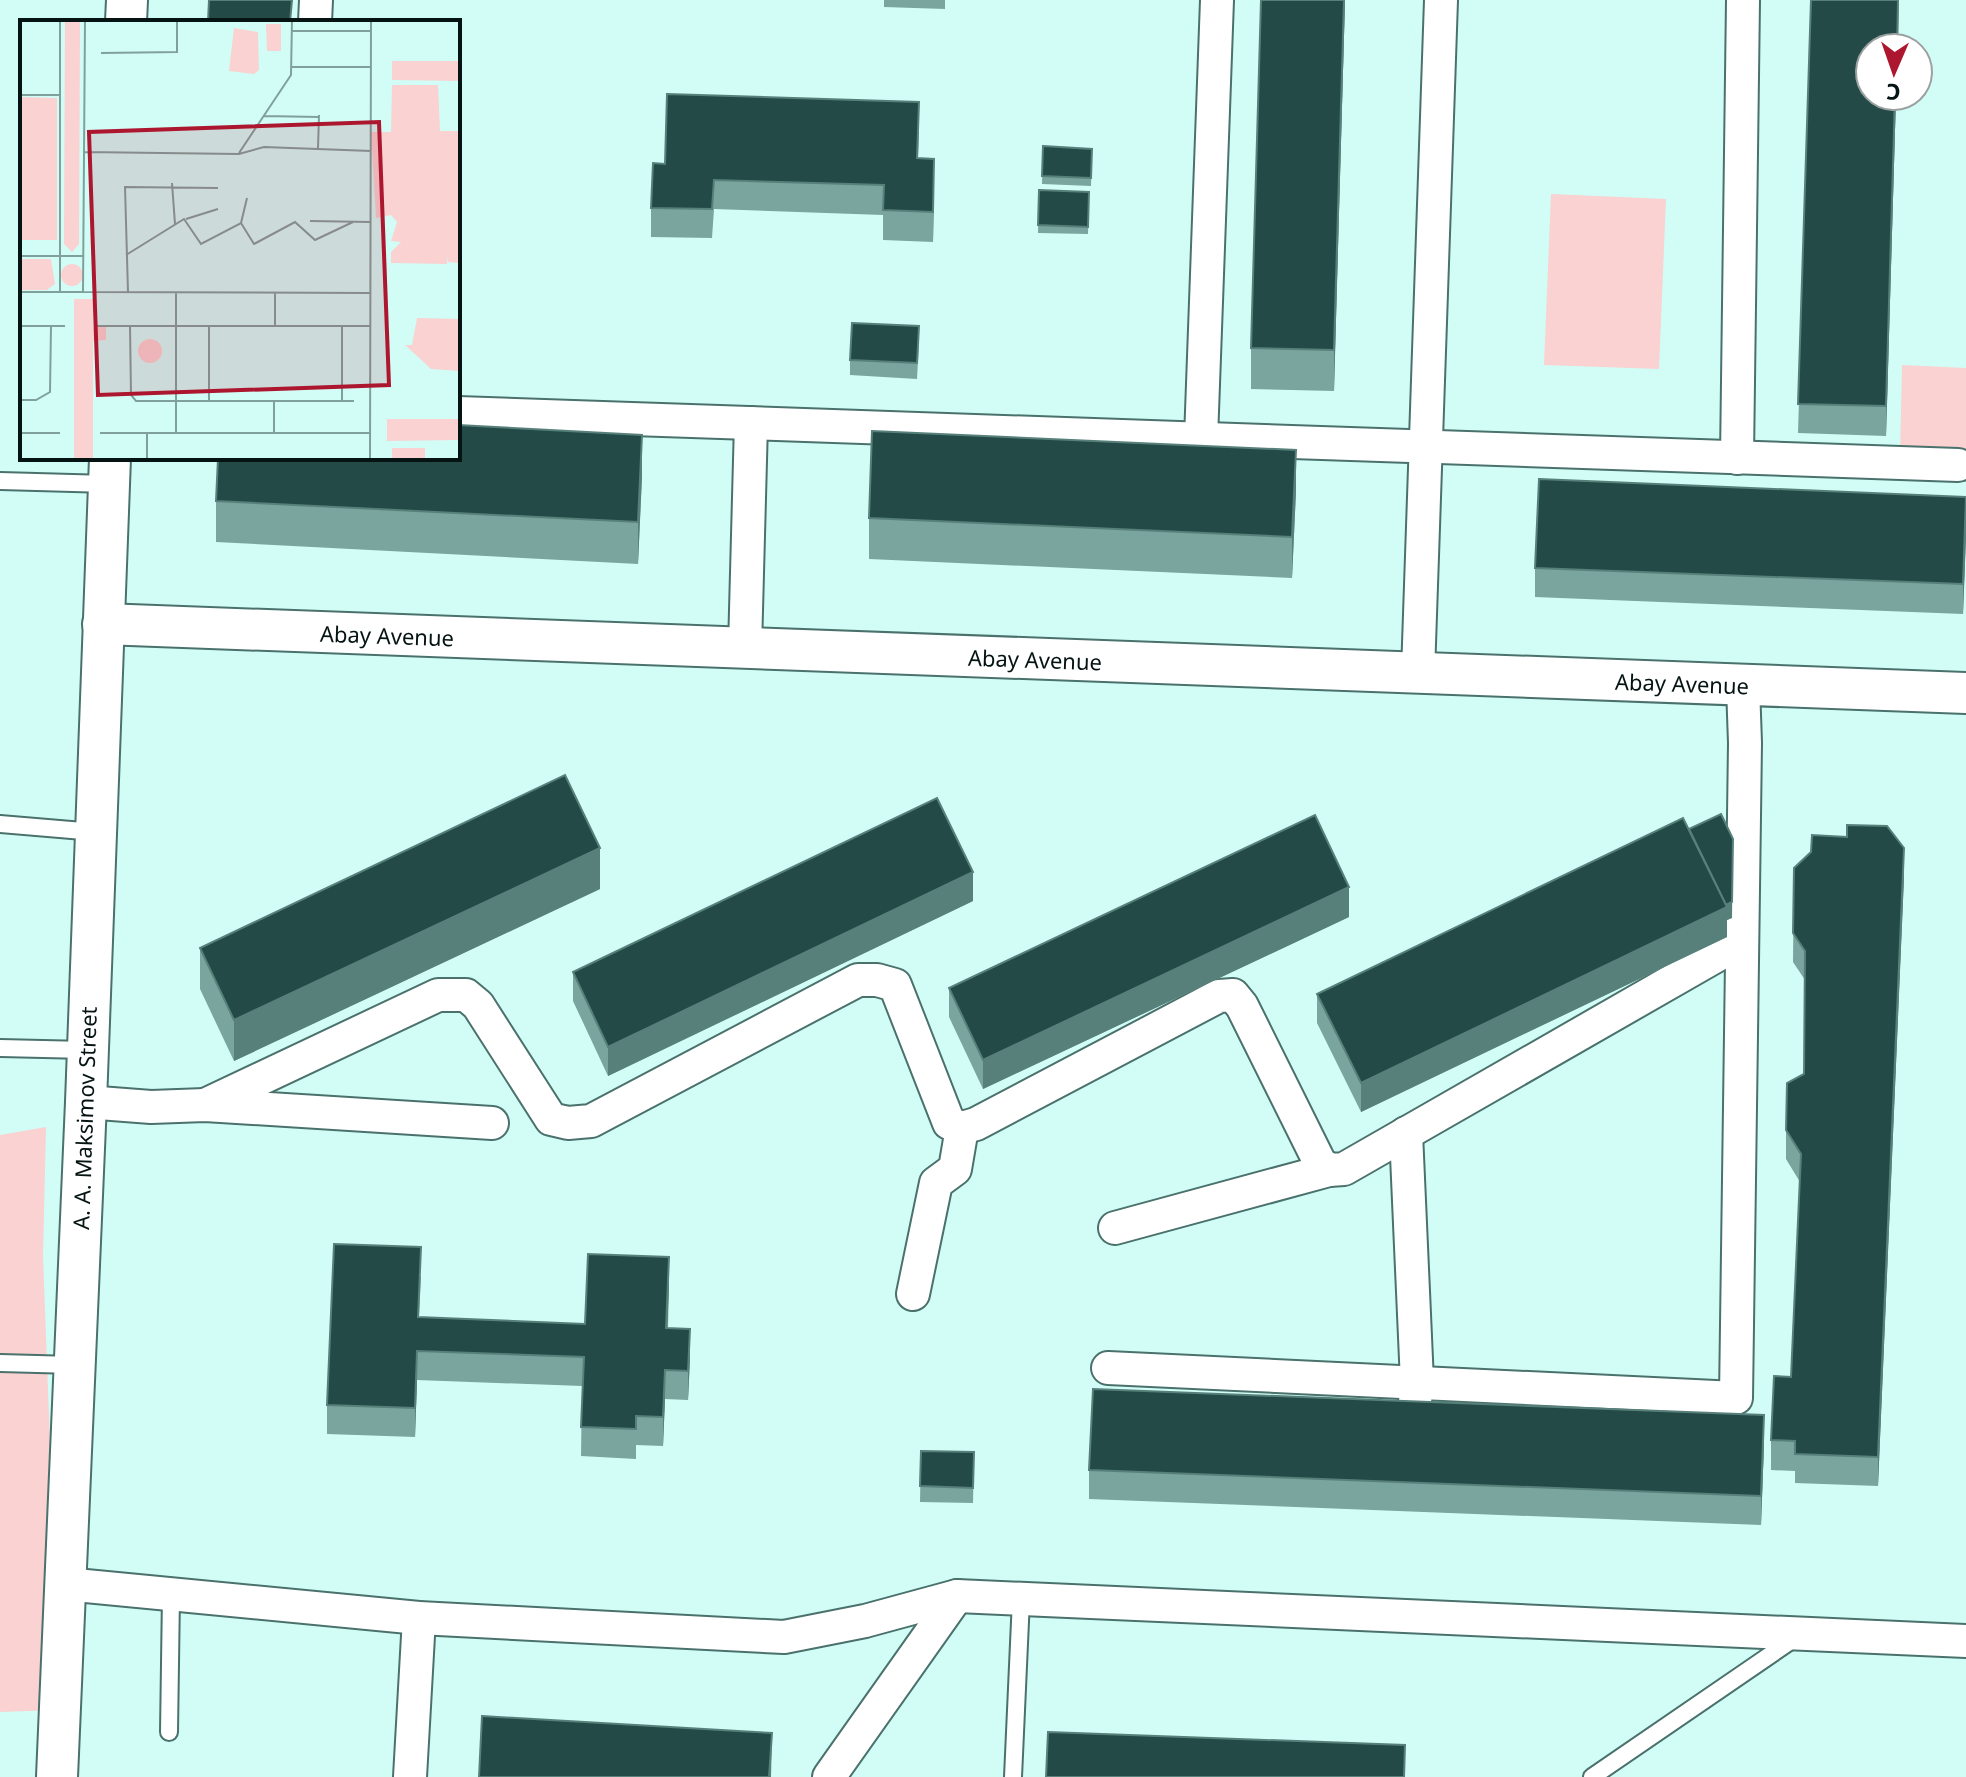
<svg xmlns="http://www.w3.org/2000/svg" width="1966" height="1777" viewBox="0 0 1966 1777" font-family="'Noto Sans',sans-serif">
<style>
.green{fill:#f9d2d1}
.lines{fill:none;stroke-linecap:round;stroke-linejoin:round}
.service-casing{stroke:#4a716c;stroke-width:20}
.minor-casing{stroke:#4a716c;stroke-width:36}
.tertiary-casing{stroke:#4a716c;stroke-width:44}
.service{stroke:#fff;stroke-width:16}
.minor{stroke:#fff;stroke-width:32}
.tertiary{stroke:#fff;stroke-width:40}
.wall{fill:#7aa49e}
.shaded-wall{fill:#58807b}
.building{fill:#234a46;stroke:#58807b;stroke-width:2}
.labels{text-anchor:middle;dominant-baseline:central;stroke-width:8;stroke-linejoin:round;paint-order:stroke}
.street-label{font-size:22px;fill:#051413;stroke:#fff}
.inset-road{fill:none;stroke:#80a09c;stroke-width:2}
.view{fill:#ac172f;fill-opacity:0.15;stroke:#ac172f;stroke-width:4}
.inset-edge{fill:none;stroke:#051413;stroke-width:4}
</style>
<rect width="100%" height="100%" fill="#d2fdf7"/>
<g class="green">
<path d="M1551 194 1666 199 1659 369 1544 365Z"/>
<path d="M1902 365 1966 368V457L1900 455Z"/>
<path d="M46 1127 43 1256 60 1710 0 1712V1135Z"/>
</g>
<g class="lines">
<g class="service-casing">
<g id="service">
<path d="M0 481 109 484"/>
<path d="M0 824 95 832"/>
<path d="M0 1048 86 1050"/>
<path d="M0 1363 74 1365"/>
<path d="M169 1732 171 1595"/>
<path d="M1013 1777 1021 1599"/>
<path d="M1592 1777 1795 1638"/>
</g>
</g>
<g class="minor-casing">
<g id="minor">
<path d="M315 22 316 0"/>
<path d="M458 413 1958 465"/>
<path d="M1201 439 1217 0"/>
<path d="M1737 458 1743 0"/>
<path d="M745 648 751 423"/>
<path d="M1418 673 1441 0"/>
<path d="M86 1102 151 1107 205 1105 492 1123"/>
<path d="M205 1105 438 995H466L478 1005 551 1119 568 1123 591 1121 858 980H877L895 985 949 1123 962 1128 976 1124 1219 996 1233 995 1242 1006 1320 1163 1329 1170 1344 1169 1742 941"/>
<path d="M1406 1133 1417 1382 1415 1402"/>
<path d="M1115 1228 1329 1170"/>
<path d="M913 1294 936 1183 955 1169 962 1128"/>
<path d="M1108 1368 1736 1398 1745 743 1743 686"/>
<path d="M65 1584 419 1618 784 1637 865 1621 957 1596 1966 1641"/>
<path d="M410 1777 419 1618"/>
<path d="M829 1777 957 1596"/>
</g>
</g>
<g class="tertiary-casing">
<g id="tertiary">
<path d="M126 22 127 0"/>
<path d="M103 624 1966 693"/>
<path d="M57 1777 86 1102 110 458"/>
</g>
</g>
<use href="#service" class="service"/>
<use href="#minor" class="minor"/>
<use href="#tertiary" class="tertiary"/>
</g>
<g class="wall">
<path d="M884 0H945V9L884 7Z"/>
<path d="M1261 0H1345L1334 391 1251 389V348Z"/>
<path d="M1811 0H1899L1898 48H1870V96H1896L1886 436 1798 433Z"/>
<path d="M919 132 918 158 934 188 933 242 883 240V215L714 209 712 238 651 237V208L665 164Z"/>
<path d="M1043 146 1092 149 1091 186 1042 184Z"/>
<path d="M1039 190 1089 192 1088 234 1038 233Z"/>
<path d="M919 342 917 379 850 375V360Z"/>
<path d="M642 476 638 564 216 542V501Z"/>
<path d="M1296 491 1292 578 869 559V518Z"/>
<path d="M1966 497V536L1963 614 1535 597V568Z"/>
<path d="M1794 868 1904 877 1878 1486 1795 1483V1471L1771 1470V1440L1791 1377 1800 1182 1786 1159V1130L1804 1074 1805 980 1793 962Z"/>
<path d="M600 889 234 1061 200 989V948Z"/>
<path d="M973 901 608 1076 573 1001V972Z"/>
<path d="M1349 917 983 1089 949 1017V988Z"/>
<path d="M1732 918 1727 920V937L1361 1112 1317 1023V994Z"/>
<path d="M421 1276 419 1317 585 1324 669 1286 668 1328 690 1358 688 1400 665 1399 663 1446 636 1445V1459L581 1456 582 1386 417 1380 415 1437 327 1434V1405Z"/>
<path d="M1764 1444 1761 1525 1089 1499V1470Z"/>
<path d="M921 1451 974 1452 973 1503 920 1502Z"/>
</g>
<g class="shaded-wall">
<path d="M1344 0H1345L1334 391V350Z"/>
<path d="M1895 96H1896L1886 436V406Z"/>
<path d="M934 159V188L933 242V212Z"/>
<path d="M642 435V476L638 564V522Z"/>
<path d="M1296 450V491L1292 578V537Z"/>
<path d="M1966 507V536L1963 614V584Z"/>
<path d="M1733 839 1732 918 1727 920V937L1361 1112V1083Z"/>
<path d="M600 848V889L234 1061V1020Z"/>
<path d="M1904 848V877L1878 1486V1457Z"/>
<path d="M973 872V901L608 1076V1047Z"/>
<path d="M1349 887V917L983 1089V1060Z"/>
<path d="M669 1257V1286L666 1358V1328Z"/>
<path d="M690 1329V1358L688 1400V1371Z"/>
<path d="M417 1351V1380L415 1437V1408Z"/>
<path d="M665 1370V1399L663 1446V1417Z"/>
<path d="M1764 1415V1444L1761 1525V1496Z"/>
<path d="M772 1733 771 1777H769Z"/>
</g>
<g class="building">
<path d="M209 0H292L290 22H208Z"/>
<path d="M1261 0H1344L1334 350 1251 348Z"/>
<path d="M1811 0H1898L1897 48H1870V96H1895L1886 406 1798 404Z"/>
<path d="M667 94 919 102 917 158 934 159 933 212 883 210 884 185 714 180 712 209 651 208 653 163 665 164Z"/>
<path d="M1043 146 1092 149 1091 178 1042 176Z"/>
<path d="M1039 190 1089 192 1088 227 1038 225Z"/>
<path d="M852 323 919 326 917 363 850 360Z"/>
<path d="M458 425 642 435 638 522 216 501 218 458H458Z"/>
<path d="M872 431 1296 450 1292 537 869 518Z"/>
<path d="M1539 479 1966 497 1963 584 1535 568Z"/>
<path d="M565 775 600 848 234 1020 200 948Z"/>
<path d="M937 798 973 872 608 1047 573 972Z"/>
<path d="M1721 814 1733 839 1732 902 1726 905 1689 829Z"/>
<path d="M1315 815 1349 887 983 1060 949 988Z"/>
<path d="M1683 818 1727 907 1361 1083 1317 994Z"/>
<path d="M1847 825 1887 826 1904 848 1878 1457 1795 1454V1441L1771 1440 1774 1376 1791 1377 1801 1154 1786 1130 1787 1083 1804 1074 1805 951 1793 933 1794 868 1811 852 1812 835 1847 837Z"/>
<path d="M334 1244 421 1247 418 1317 585 1324 588 1254 669 1257 666 1328 690 1329 688 1371 665 1370 663 1417 636 1416V1429L581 1427 584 1357 417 1351 415 1408 327 1405Z"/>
<path d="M1093 1389 1764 1415 1761 1496 1089 1470Z"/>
<path d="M921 1451 974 1452 973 1488 920 1486Z"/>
<path d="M482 1716 772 1733 769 1777H479Z"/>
<path d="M1048 1732 1405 1745 1404 1777H1046Z"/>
</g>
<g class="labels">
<g class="street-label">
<text transform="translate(387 635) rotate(2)">Abay Avenue</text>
<text transform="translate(1035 659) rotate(2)">Abay Avenue</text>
<text transform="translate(1682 683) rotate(2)">Abay Avenue</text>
<text transform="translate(84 1118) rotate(-88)">A. A. Maksimov Street</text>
</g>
</g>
<g transform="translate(20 20)">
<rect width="440" height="440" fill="#d2fdf7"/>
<path d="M45 0H60L59 224 52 232 44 224ZM246 4H261V31H247ZM214 8 238 12 239 50 234 54 209 51ZM372 41H440V61L372 60ZM372 65H418L420 111H440V243L428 242V236L427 244 371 243V232L381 222 371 221 377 202 371 195 356 198 351 112H371ZM0 77 37 78V220H0ZM0 239H31L35 264 27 270H0ZM41 255a11 11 0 1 1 22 0a11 11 0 1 1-22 0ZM54 279H73V307H86V320L73 321V440H54ZM397 298 440 299V351L411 349 385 325H392ZM118 331a12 12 0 1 1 24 0a12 12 0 1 1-24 0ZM367 399H440V420L367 421ZM372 428H405V440H372Z" fill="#f9d2d1"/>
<path class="inset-road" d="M271 11H351M81 33 157 32V0M271 47H351M0 75H40M244 96 299 97M298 128 299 95M64 132 219 134 244 127 351 131M219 133 271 55 272 0M152 163 155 204M166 199 198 189M290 201 350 202M221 203 227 178M106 235 164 199 181 224 221 203 234 224 275 202 295 220 333 202M0 236H63M0 272H63L65 0M40 272V0M63 272 350 273M108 272 105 167 198 168M156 273V413M255 273V306M0 306H45M77 306H350M110 306 111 375 116 381H334M0 380H16L30 372 31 306M189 381V306M254 381V413M322 381V306M0 413H40M80 413H350M127 413V440M350 440 351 0"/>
<path class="view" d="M359 102 369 365 78 375 69 112Z"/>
<rect width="440" height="440" class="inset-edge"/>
</g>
<g transform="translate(1894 72) rotate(182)"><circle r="38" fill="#ffffff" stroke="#9ba1a1" stroke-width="2"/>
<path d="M0-6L14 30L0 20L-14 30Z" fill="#ac172f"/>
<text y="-12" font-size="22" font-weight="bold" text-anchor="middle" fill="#051413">С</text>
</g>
</svg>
